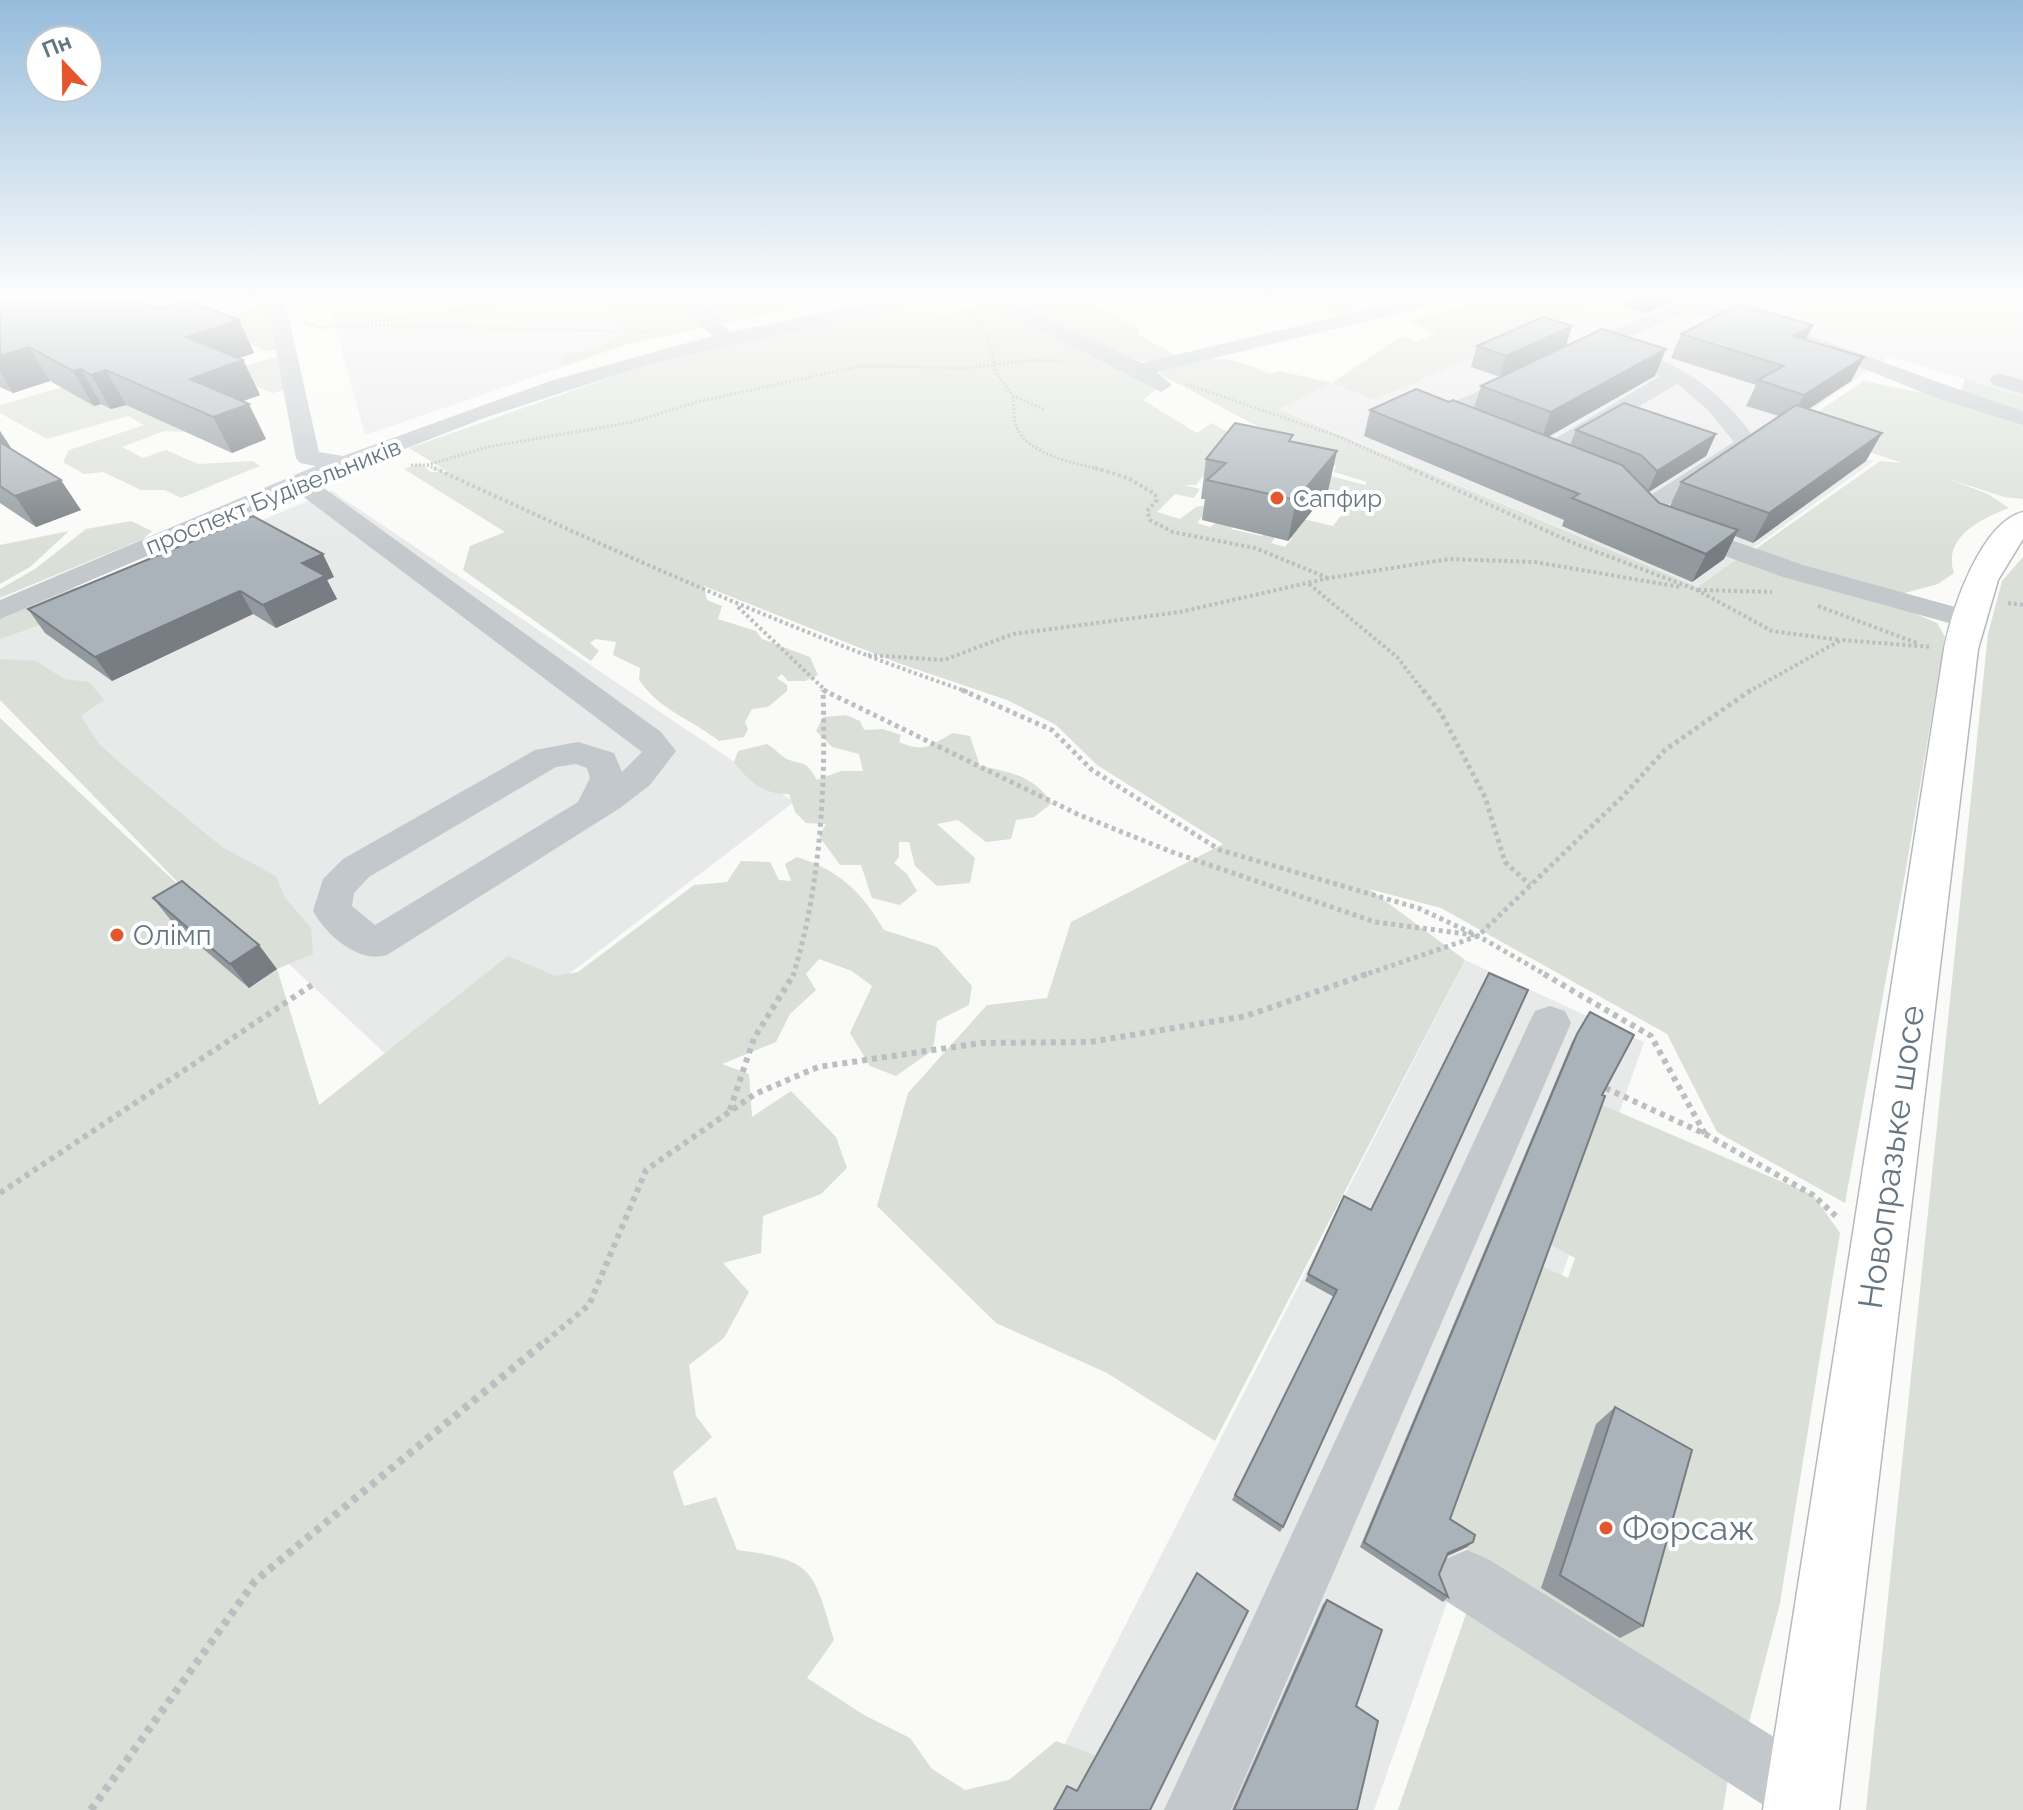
<svg xmlns="http://www.w3.org/2000/svg" width="2023" height="1810" viewBox="0 0 2023 1810" font-family="Raleway,sans-serif">
<style>
.built{fill:#e8e9e9}
.green{fill:#dadfd7}
.lines{fill:none;stroke-linecap:round;stroke-linejoin:round}
.major-casing{stroke:#b5babe;stroke-width:3}
.path-far4{stroke:#bbbfc2;stroke-width:3;stroke-dasharray:2 2;stroke-linecap:butt}
.path-far3{stroke:#bbbfc2;stroke-width:4;stroke-dasharray:3 3;stroke-linecap:butt}
.path-far2{stroke:#bbbfc2;stroke-width:5;stroke-dasharray:4 4;stroke-linecap:butt}
.path-far1{stroke:#bbbfc2;stroke-width:6;stroke-dasharray:5 5;stroke-linecap:butt}
.path{stroke:#bbbfc2;stroke-width:8;stroke-dasharray:6 6;stroke-linecap:butt}
.minor{fill:#c3c8cc;fill-rule:evenodd}
.major{fill:#fff;fill-rule:evenodd}
.wall{fill:#929a9f}
.shaded-wall{fill:#777d82}
.building{fill:#aab3b9;stroke:#777d82;stroke-width:2}
.poi-dot{fill:#e4572e;stroke:#fff;stroke-width:3}
.labels{text-anchor:middle;dominant-baseline:central;stroke-width:8;stroke-linejoin:round;paint-order:stroke}
.far-street-label{font-size:24px;fill:#657683;stroke:#fff}
.far-poi-label{font-size:24px;fill:#657683;stroke:#fff;text-anchor:start}
.poi-label{font-size:28px;fill:#657683;stroke:#fff;text-anchor:start}
.near-street-label{font-size:34px;fill:#657683;stroke:#fff}
.near-poi-label{font-size:34px;fill:#657683;stroke:#fff;text-anchor:start}
</style>
<rect width="100%" height="100%" fill="#fafaf8"/>
<g class="built">
<path d="M327 297H851L633 343 365 435Z"/>
<path d="M1646 297H2023V397L1889 356 1795 422 1798 434 1874 461 1699 587 1278 408 1332 383 1374 400 1603 300 1624 307Z"/>
<path d="M332 491 794 802 421 1087 0 695V629Z"/>
<path d="M1465 960 1644 1042 1374 1810H1031Z"/>
</g>
<g class="green">
<path d="M253 297H266L280 349 267 351 207 330 167 326 256 309Z"/>
<path d="M604 297H696L707 311 741 301 750 304 787 297H848L629 343 564 365 561 356 594 349 623 334 622 322 617 321Z"/>
<path d="M1001 297H1089L1086 302 1140 328 1138 334 1178 357 1157 363 1129 359Z"/>
<path d="M1297 297H1346L1348 305 1370 320 1351 323 1335 318 1336 313 1294 300Z"/>
<path d="M1496 297H1630L1640 300 1625 307 1603 301 1374 400 1332 383 1279 409 1698 587 1737 559 1912 612 1937 623 1945 637 1906 869 1845 1203 1717 1132 1667 1034 1441 908 1369 889 1465 960 1215 1441 1107 1373 996 1323 877 1206 908 1093 987 1005 1047 998 1071 922 1223 844 1097 765 1056 725 1007 700 898 663 704 586 707 600 722 606 718 619 756 631 762 639 810 657 818 675 805 681H788L782 674 777 678 787 685V691L768 707 752 709 745 722 748 729 744 737 719 741C688 717 662 712 639 680L640 668 613 655 616 642 596 639 590 643 599 651 591 661 463 570 470 546 505 532 404 469 420 463 431 472H448L409 448 646 365 897 308 944 314 990 303 1156 389 1143 400 1197 433 1212 423 1235 436 1196 485H1184L1200 489 1194 498 1175 494 1157 512 1180 519 1196 507 1214 503 1197 523 1210 527 1219 520H1237L1231 529 1262 536 1267 529 1277 535 1271 543 1285 547 1292 538 1283 536 1265 510 1333 526 1356 496 1307 484 1331 476 1365 485 1367 482 1334 472 1336 466 1311 449 1251 423 1160 374 1161 369C1209 358 1223 352 1269 374L1279 371 1332 383 1402 336 1415 342 1436 334 1410 321Z"/>
<path d="M277 357 284 377V390L273 393 219 372Z"/>
<path d="M1965 379 2023 397V414L1960 394Z"/>
<path d="M1864 381 1958 400 2023 422V499L2004 497 1946 478 1988 494 2009 508C1980 519 1942 538 1954 573L1938 584 1897 595 1754 550 1880 461 1902 463 1836 441 1817 412Z"/>
<path d="M66 386 114 390 185 432 164 431 122 447 143 458 166 450 198 464 253 461 260 466 181 498 165 490H141L103 472 84 474 63 462 69 450 144 425 128 416 47 439 0 413V405Z"/>
<path d="M131 521 152 531 143 539 0 598V589L35 569 86 529Z"/>
<path d="M69 531 30 567 0 584V545Z"/>
<path d="M2023 557V1810H1866L1988 634 2002 581Z"/>
<path d="M92 586 71 614 0 639V615L61 589Z"/>
<path d="M0 659 36 661 64 679 89 682 104 700 81 716 99 744 126 768 222 847 276 876 285 898 311 928 313 954 277 969 319 1105 508 956 556 976 578 972 694 885 727 882 741 861 770 862 779 880 791 881 785 864 797 857C840 871 861 891 884 930L937 947 972 986 969 1005 937 1021 933 1050 896 1076 870 1066 850 1033 872 986 852 971 819 959 806 974 816 990 790 1014 776 1042 722 1064 749 1074 752 1117 791 1091 836 1137 847 1168 821 1194 763 1216 761 1253 723 1263 749 1292 724 1338 689 1365 696 1416 712 1437 673 1472 684 1506 716 1497 737 1550C814 1560 813 1569 834 1640L807 1678 864 1715 910 1738 932 1769 965 1790 1009 1780 1056 1741 1097 1756 1067 1810H0V718L203 908 0 700Z"/>
<path d="M846 715 860 721 864 730 883 729 901 735 899 742C927 754 931 744 953 733L970 736 980 766C1011 772 1034 776 1052 803L1034 817 1016 820 1011 839 986 842 958 820 937 824 975 858 970 883 937 886 915 866 909 842H899V857L894 863 907 874 917 891 900 905 872 898 861 865H840L819 836 826 824 806 823 795 812 789 794C764 795 748 781 734 762L738 751 767 744C773 747 782 757 787 759 805 767 803 757 817 780L841 771H863L859 754 832 747 816 731 823 717Z"/>
<path d="M1600 1104 1813 1195 1840 1233 1780 1603 1746 1734 1464 1558 1469 1540 1445 1524 1539 1265 1568 1278 1575 1258 1548 1243Z"/>
<path d="M1467 1611 1728 1779 1723 1810H1398Z"/>
</g>
<g class="lines">
<g class="major-casing">
<path id="major" d="M2023 512V539L1998 580 1978 649 1839 1810H1763L1944 649C1952 610 1980 523 2023 512Z"/>
</g>
<g class="path-far4">
<path d="M969 312 989 340 996 372 1013 396 1044 409"/>
<path d="M304 322 325 328 353 325"/>
<path d="M371 322 563 297"/>
<path d="M351 325 658 332"/>
<path d="M1186 384 1340 437 1413 470"/>
<path d="M1013 396C1014 405 1013 420 1017 428 1030 456 1076 463 1102 470"/>
<path d="M411 465H427L439 470"/>
<path d="M427 465 488 447 633 422 697 402 861 366 967 368 1032 360 1063 361"/>
</g>
<g class="path-far3">
<path d="M434 468C610 549 785 629 968 692"/>
<path d="M1095 468 1128 478 1155 494 1157 500 1147 511 1150 520 1173 532 1255 548 1328 578"/>
<path d="M1409 468 1571 542 1697 590 1772 631 1840 640"/>
<path d="M1309 584 1397 657 1424 692"/>
<path d="M1698 590 1772 592"/>
<path d="M2008 603 2023 605"/>
<path d="M1818 606 1917 643"/>
<path d="M738 607 827 692"/>
<path d="M868 655 944 660 1013 634 1180 612 1329 578 1449 559 1535 562 1680 587"/>
<path d="M1748 692 1841 640 1932 647"/>
</g>
<g class="path-far2">
<path d="M823 690 1077 814 1172 852 1375 922 1474 935"/>
<path d="M962 690 1052 730 1092 770 1220 850 1418 908 1478 936 1548 976"/>
<path d="M1423 690 1441 713 1485 797 1505 862 1530 885"/>
<path d="M793 976C821 886 826 784 823 690"/>
<path d="M1361 976 1478 936 1622 797 1665 750 1751 690"/>
</g>
<g class="path-far1">
<path d="M1544 974 1651 1036 1705 1134 1601 1086"/>
<path d="M730 1110 754 1038 794 974"/>
<path d="M1705 1134 1813 1195 1839 1219"/>
<path d="M0 1193 312 985"/>
<path d="M545 1342 589 1305 646 1170 755 1094 818 1067 981 1043 1090 1042 1246 1016 1367 974"/>
</g>
<path class="path" d="M91 1810 255 1581 547 1340"/>
<g class="minor">
<path d="M97 297H138L136 301 81 311 0 336V324Z"/>
<path d="M266 297H284L319 452 343 456 553 380 712 336 701 326 685 297H703L719 322 731 332 896 297H930L921 303 650 364 487 417 317 483 661 732 676 751 650 785 620 808 387 955C359 964 326 935 313 911L323 879 343 859 535 750 578 742 614 753 622 772 642 752 297 492 0 619V600L316 466 300 463 296 458ZM576 764 587 768 590 778 578 802 375 925 352 906 354 893 369 877 556 767Z"/>
<path d="M976 297H1000L1142 363 1419 297H1451L1449 301 1157 372 1172 385 1161 392Z"/>
<path d="M1688 299C1803 328 1910 375 2023 411V425L1936 398 1813 348 1689 311 1613 344C1679 361 1719 387 1759 444L1653 515H1635L1631 510 1635 505 1734 442 1709 411 1681 387 1677 384 1551 458H1535L1531 453 1660 376 1604 354 1601 349 1570 361 1560 355 1563 351Z"/>
<path d="M1522 372 1530 373 1533 378 1530 383 1465 414 1491 429 1487 434H1471L1439 416 1445 406Z"/>
<path d="M2001 374 2023 380V394L1993 385 1990 380 1993 375Z"/>
<path d="M1679 522 1803 565 1977 613 1982 619 1977 625 1967 628 1783 577 1670 536 1666 530Z"/>
<path d="M1550 1006 1565 1011 1571 1023 1231 1810H1164L1529 1023 1535 1011Z"/>
<path d="M1467 1550 1488 1559 1827 1770 1837 1793 1830 1810H1771L1446 1601 1437 1580 1446 1559Z"/>
</g>
<use href="#major" class="major"/>
</g>
<g class="wall">
<path d="M1628 297H1685L1645 313 1624 307Z"/>
<path d="M1689 297H1724L1712 302Z"/>
<path d="M0 303 159 309 239 320 254 353 239 358 243 360 260 395 242 401 266 439 232 453 126 405 111 409 101 404 94 406 50 381 13 393 0 387Z"/>
<path d="M1813 325 1806 340 1864 357 1851 381 1809 409 1866 461 1753 543 1735 536 1724 559 1692 582 1562 526 1564 520 1364 436 1370 410 1449 402 1474 408 1481 386 1500 377 1471 367 1477 346 1572 326 1566 346 1655 376 1548 436 1570 445 1576 430 1716 434 1706 456 1649 492 1659 503 1670 506 1681 482 1779 416 1746 406 1756 385 1671 358 1681 334Z"/>
<path d="M0 431 12 450 81 510 36 527 0 503Z"/>
<path d="M1292 441 1328 491 1288 541 1202 520 1205 499H1201L1206 459Z"/>
<path d="M334 577 327 580 337 599 276 628 253 614 112 681 45 633 28 609Z"/>
<path d="M153 898 277 969 249 988 173 923Z"/>
<path d="M1590 1012 1602 1095 1450 1519 1467 1547 1447 1556 1439 1574 1448 1597 1443 1602 1360 1547 1572 1042Z"/>
<path d="M1344 1196 1371 1210 1283 1527 1280 1532 1232 1500 1334 1297 1305 1281Z"/>
<path d="M1615 1407 1643 1626 1620 1638 1541 1588 1596 1424Z"/>
<path d="M1327 1600 1356 1706 1357 1810H1232L1323 1604Z"/>
</g>
<g class="shaded-wall">
<path d="M719 297H758L720 302Z"/>
<path d="M1656 297H1685L1645 313 1650 299Z"/>
<path d="M1714 297H1724L1712 302Z"/>
<path d="M239 320 254 353 203 371 186 337Z"/>
<path d="M1813 325 1801 349 1793 336Z"/>
<path d="M1572 326 1566 346 1500 377 1506 356Z"/>
<path d="M29 347 50 381 13 393 0 372V356Z"/>
<path d="M1666 349 1655 376 1541 441 1551 412Z"/>
<path d="M1864 357 1851 381 1791 420 1804 395Z"/>
<path d="M243 360 260 395 208 414 190 379Z"/>
<path d="M81 369 101 404 94 406 73 371Z"/>
<path d="M106 370 126 405 111 409 91 375Z"/>
<path d="M249 404 266 439 232 453 213 417Z"/>
<path d="M0 431 18 459 0 455Z"/>
<path d="M1882 433 1866 461 1753 543 1769 513Z"/>
<path d="M1716 434 1706 456 1647 493 1657 471Z"/>
<path d="M1337 451 1328 491 1288 541 1296 500Z"/>
<path d="M61 480 81 510 36 527 15 496Z"/>
<path d="M1738 530 1724 559 1692 582 1706 554Z"/>
<path d="M323 554 334 577 327 580 337 599 276 628 263 605 302 563Z"/>
<path d="M240 591 253 614 112 681 95 657Z"/>
<path d="M259 945 277 969 249 988 230 964Z"/>
<path d="M1473 1542 1467 1547 1443 1558 1448 1553Z"/>
</g>
<g class="building">
<path d="M22 297H122L159 309 187 300 239 320 186 337 243 360 190 379 249 404 213 417 106 370 91 375 81 369 73 371 29 347 0 356V303Z"/>
<path d="M1739 304 1813 325 1793 336 1864 357 1804 395 1758 380 1784 366 1681 334Z"/>
<path d="M1543 317 1572 326 1506 356 1477 346Z"/>
<path d="M1602 329 1666 349 1551 412 1481 386Z"/>
<path d="M1416 389 1449 402 1453 400 1622 465 1659 503 1738 530 1706 554 1572 498 1579 494 1370 410Z"/>
<path d="M1624 403 1716 434 1657 471 1641 455 1576 430Z"/>
<path d="M1796 405 1882 433 1769 513 1681 482Z"/>
<path d="M1235 423 1293 435 1289 441 1337 451 1296 500 1207 480 1226 463 1206 459Z"/>
<path d="M0 442 61 480 15 496 0 486Z"/>
<path d="M253 516 323 554 302 563 325 576 263 605 240 591 95 657 28 609Z"/>
<path d="M182 881 259 945 230 964 153 898Z"/>
<path d="M1489 973 1528 990 1283 1527 1235 1495 1337 1290 1308 1274 1344 1196 1371 1210Z"/>
<path d="M1590 1012 1634 1035 1602 1095 1605 1096 1450 1519 1475 1535 1473 1542 1448 1553 1439 1574 1448 1597 1364 1542 1577 1034Z"/>
<path d="M1615 1407 1692 1450 1643 1626 1560 1575Z"/>
<path d="M1197 1573 1248 1611 1150 1810H1054L1067 1786 1077 1791Z"/>
<path d="M1327 1600 1382 1630 1356 1706 1378 1721 1357 1810H1234Z"/>
</g>
<linearGradient id="sky" x2="0" y2="1"><stop stop-color="#96bcdc"/><stop offset="0.54" stop-color="#fdfdfc"/><stop offset="1" stop-color="#fdfdfc" stop-opacity="0"/></linearGradient>
<rect width="2023" height="550" fill="url(#sky)"/>
<g class="poi-dot">
<circle cx="1277" cy="498" r="8"/>
<circle cx="117" cy="935" r="8"/>
<circle cx="1606" cy="1528" r="8"/>
</g>
<g class="labels">
<g class="far-street-label">
<text transform="translate(273 496) rotate(-22)">проспект Будівельників</text>
</g>
<g class="far-poi-label">
<text x="1293" y="498">Сапфир</text>
</g>
<g class="poi-label">
<text x="133" y="935">Олімп</text>
</g>
<g class="near-street-label">
<text transform="translate(1891 1157) rotate(-82)">Новопразьке шосе</text>
</g>
<g class="near-poi-label">
<text x="1622" y="1528">Форсаж</text>
</g>
</g>
<g transform="translate(64 64) rotate(338)"><circle r="38" fill="#ffffff" stroke="#c1c8cd" stroke-width="2"/>
<path d="M0-6L14 30L0 20L-14 30Z" fill="#e4572e"/>
<text y="-12" font-size="22" font-weight="bold" text-anchor="middle" fill="#657683">Пн</text>
</g>
</svg>
